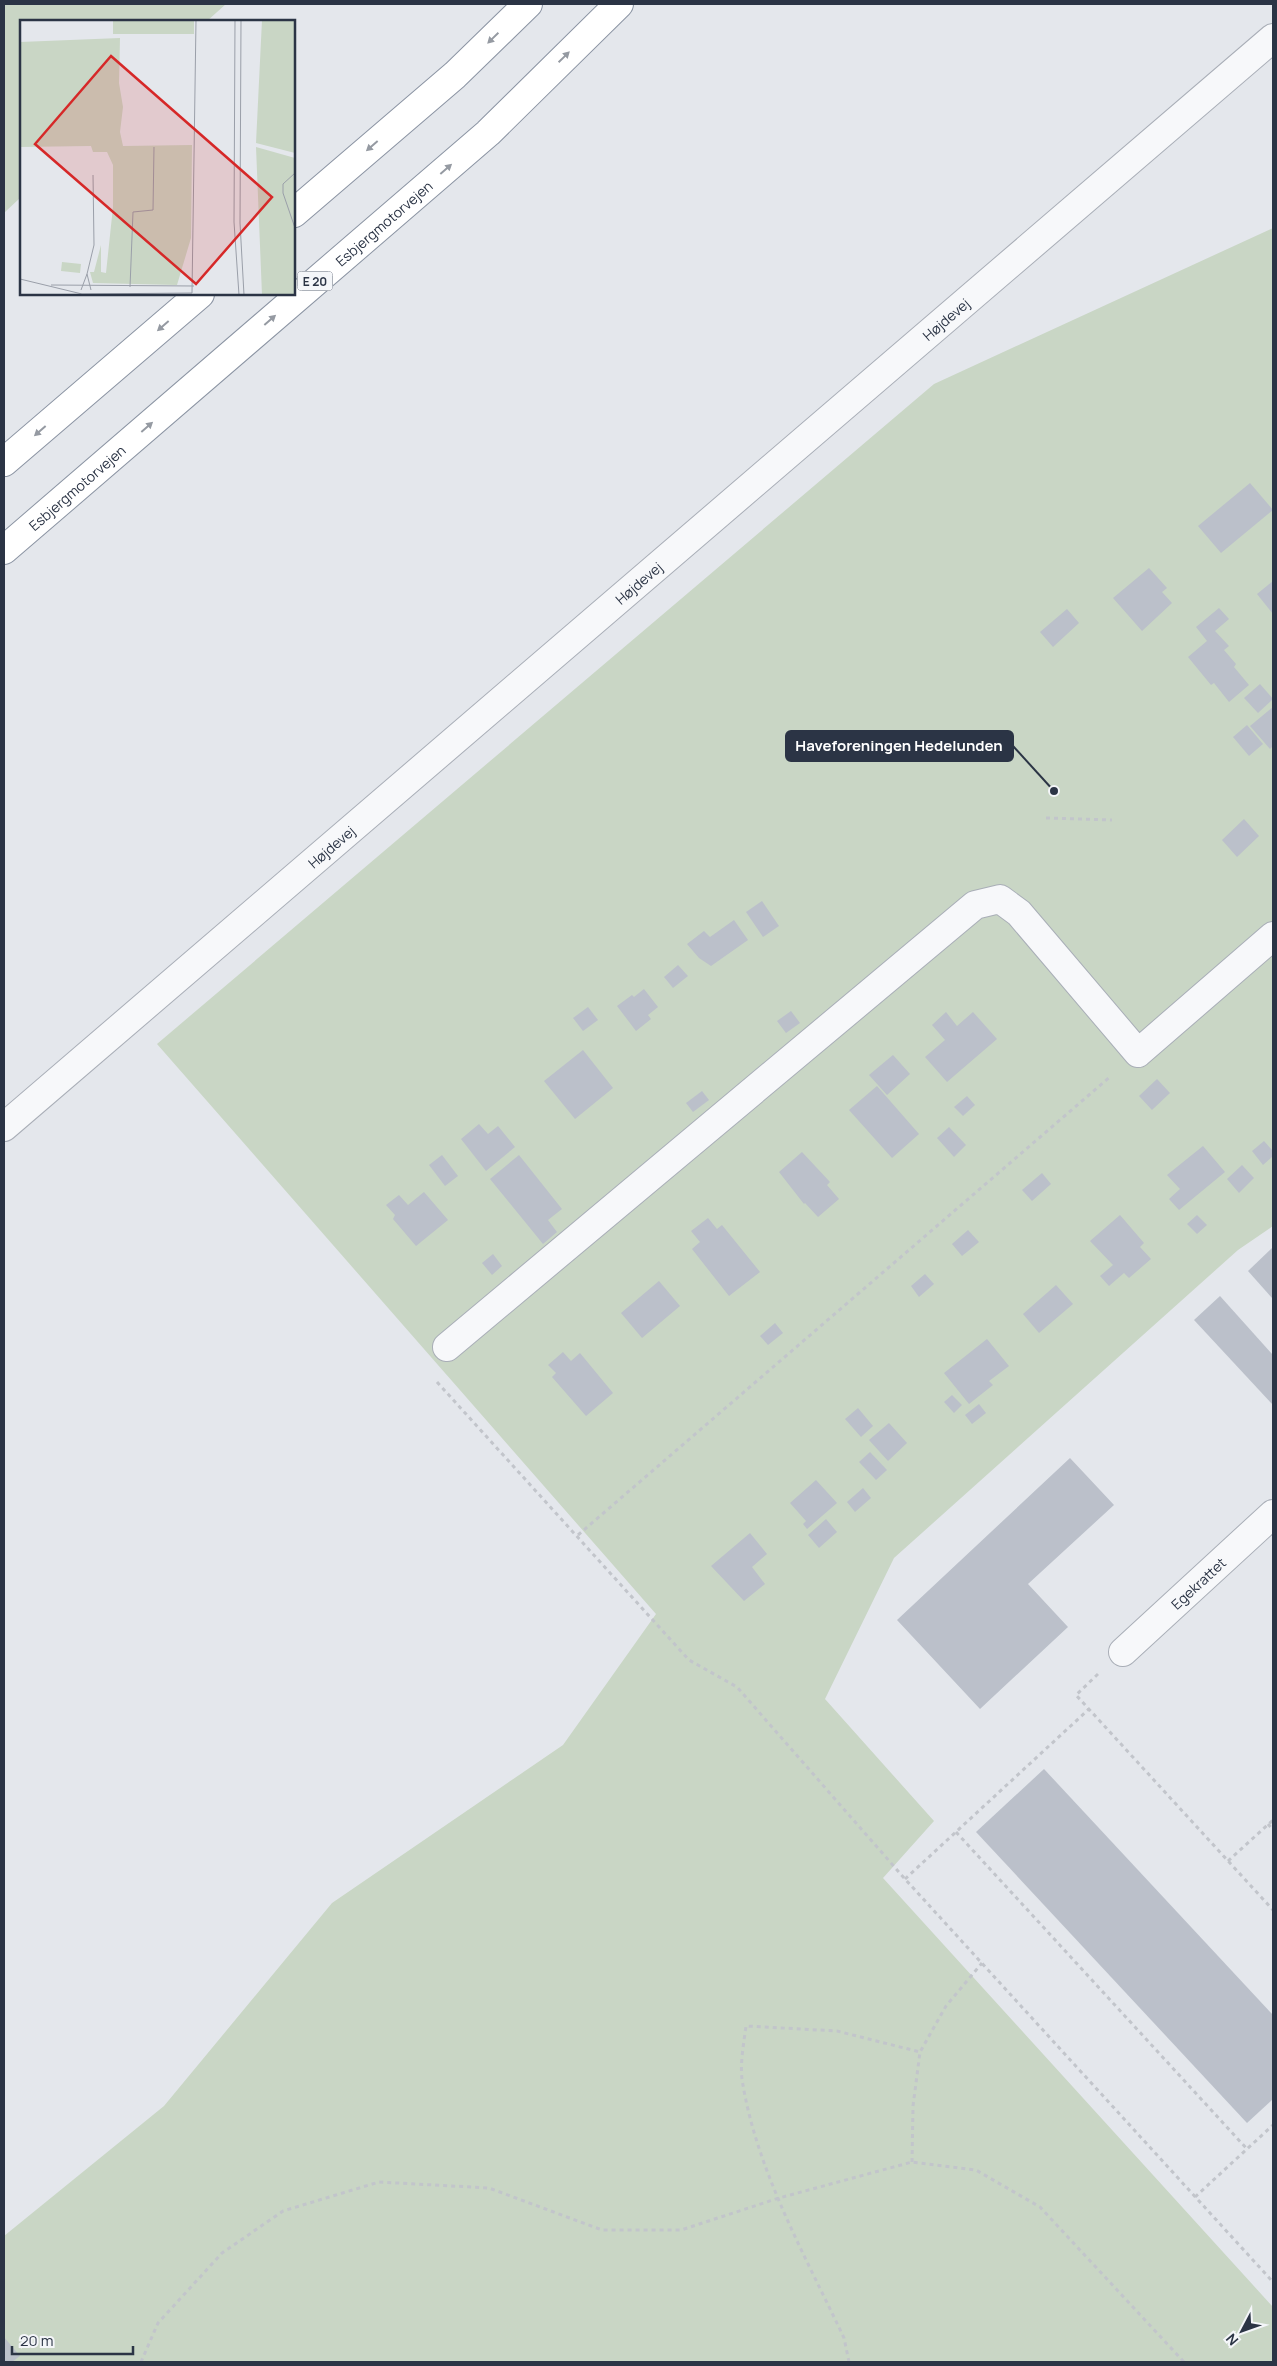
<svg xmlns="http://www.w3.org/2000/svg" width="1277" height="2366" viewBox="0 0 1277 2366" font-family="Manrope,sans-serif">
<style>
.green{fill:#c9d6c5}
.building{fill:#bbc0ca}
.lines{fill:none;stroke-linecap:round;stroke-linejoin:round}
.minor-casing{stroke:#a9aeb7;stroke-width:30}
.highway-casing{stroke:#8b94a3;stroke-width:30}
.path{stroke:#c2c5cb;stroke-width:3;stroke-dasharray:4 4;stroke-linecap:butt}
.minor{stroke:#f7f8fa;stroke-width:28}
.highway{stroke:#fff;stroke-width:28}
.oneway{fill:#959aa2}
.labels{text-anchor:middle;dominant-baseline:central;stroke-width:4;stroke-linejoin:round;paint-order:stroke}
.shield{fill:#f4f6f9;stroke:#676e7b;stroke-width:1}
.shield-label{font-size:12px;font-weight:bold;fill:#2b3445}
.street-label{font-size:14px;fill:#2b3445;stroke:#f4f6f9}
.inset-road{fill:none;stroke:#9a9fa9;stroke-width:1}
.view{fill:#d62828;fill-opacity:0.15;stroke:#d62828;stroke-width:2.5}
.inset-edge{fill:none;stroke:#2b3445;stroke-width:2.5}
.leader{fill:none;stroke:#2b3445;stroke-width:2}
.callout-dot{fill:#2b3445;stroke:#f4f6f9;stroke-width:2}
.callout{fill:#2b3445;stroke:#2b3445;stroke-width:2}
.callout-label{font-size:15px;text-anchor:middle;font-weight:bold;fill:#fff}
</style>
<rect width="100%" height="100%" fill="#e4e7ec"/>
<g class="green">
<path d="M4 4H226L207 21H21V197L4 213Z"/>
<path d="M1273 228V1226L1238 1250 894 1558 825 1699 934 1821 883 1878 1273 2307V2362H4V2236L164 2106 332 1903 563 1745 656 1614 157 1044 934 384Z"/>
</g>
<g class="building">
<path d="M1250 483 1273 510 1221 553 1198 526Z"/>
<path d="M1149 568 1167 588 1162 592 1172 603 1142 631 1113 598Z"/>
<path d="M1273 581V614L1257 594Z"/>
<path d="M1219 608 1229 619 1215 631 1229 646 1224 650 1236 664 1234 667 1249 685 1229 702 1214 683 1211 685 1188 657 1207 641 1196 627Z"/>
<path d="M1067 609 1079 623 1053 647 1040 632Z"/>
<path d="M1260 684 1273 699 1258 713 1244 698Z"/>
<path d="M1273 707V746L1270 749 1250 726Z"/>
<path d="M1247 725 1263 744 1249 756 1233 737Z"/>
<path d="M1244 819 1259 836 1237 857 1222 840Z"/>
<path d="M762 901 779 926 763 937 746 912Z"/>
<path d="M734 920 748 940 711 966 699 958 687 944 704 931 710 937Z"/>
<path d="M678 965 688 976 673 988 664 977Z"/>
<path d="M644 989 658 1007 648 1015 651 1019 636 1031 617 1006 632 995 634 997Z"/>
<path d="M588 1007 598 1020 583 1031 573 1018Z"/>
<path d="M791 1011 800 1023 786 1033 777 1021Z"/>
<path d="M946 1012 957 1026 973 1012 997 1039 947 1082 925 1057 945 1040 932 1025Z"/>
<path d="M583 1050 613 1088 575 1119 544 1081Z"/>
<path d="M893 1055 910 1074 887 1095 869 1075Z"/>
<path d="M1157 1079 1170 1093 1152 1110 1139 1096Z"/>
<path d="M877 1086 919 1134 892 1158 849 1110Z"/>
<path d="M702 1091 709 1100 693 1112 686 1103Z"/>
<path d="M967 1096 975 1105 963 1116 954 1107Z"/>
<path d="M479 1124 488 1134 498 1126 515 1147 486 1171 461 1139Z"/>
<path d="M949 1127 966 1145 954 1157 937 1138Z"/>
<path d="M1264 1141 1273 1151V1156L1263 1165 1252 1151Z"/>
<path d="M1203 1146 1225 1172 1179 1210 1169 1199 1180 1189 1167 1175Z"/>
<path d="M802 1152 830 1182 827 1185 839 1199 818 1217 805 1203 804 1204 779 1172Z"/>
<path d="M442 1155 458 1176 445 1186 429 1165Z"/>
<path d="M519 1155 562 1209 548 1220 557 1232 543 1244 490 1179Z"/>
<path d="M1242 1165 1254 1178 1239 1193 1227 1179Z"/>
<path d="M1042 1173 1051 1184 1032 1201 1022 1190Z"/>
<path d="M424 1192 448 1220 416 1246 393 1219 395 1215 386 1205 399 1195 408 1205Z"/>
<path d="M1120 1215 1144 1243 1140 1247 1151 1259 1129 1278 1124 1273 1109 1286 1100 1276 1113 1265 1090 1241Z"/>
<path d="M1197 1215 1207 1225 1197 1234 1187 1224Z"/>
<path d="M708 1218 717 1229 722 1225 760 1272 729 1296 692 1249 700 1242 691 1231Z"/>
<path d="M968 1230 979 1242 962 1256 952 1244Z"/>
<path d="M1273 1247V1299L1248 1271Z"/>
<path d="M493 1254 502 1266 492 1275 482 1263Z"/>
<path d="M925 1274 934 1284 919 1297 911 1286Z"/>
<path d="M659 1281 680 1306 642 1338 621 1313Z"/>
<path d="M1056 1285 1073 1304 1039 1333 1023 1314Z"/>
<path d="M1220 1296 1273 1355V1405L1194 1320Z"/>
<path d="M775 1323 783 1333 768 1345 760 1336Z"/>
<path d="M987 1339 1009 1366 989 1381 993 1385 969 1404 944 1373Z"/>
<path d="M563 1352 571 1361 580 1353 613 1393 586 1416 552 1377 556 1373 548 1365Z"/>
<path d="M952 1395 962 1405 954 1413 944 1402Z"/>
<path d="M979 1404 986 1413 972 1424 965 1415Z"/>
<path d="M858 1408 873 1426 861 1437 845 1419Z"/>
<path d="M889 1423 907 1443 888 1461 869 1440Z"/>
<path d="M870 1452 887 1470 876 1480 859 1462Z"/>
<path d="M1070 1458 1114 1505 1028 1584 1068 1627 980 1709 897 1620Z"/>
<path d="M816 1480 837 1503 807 1529 803 1524 806 1521 790 1503Z"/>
<path d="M863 1488 871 1498 855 1512 847 1502Z"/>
<path d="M826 1519 837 1532 819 1548 808 1535Z"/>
<path d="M750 1533 767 1554 752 1567 765 1584 744 1601 711 1566Z"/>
<path d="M1044 1769 1273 2015V2099L1247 2123 976 1832Z"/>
<path d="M4 2337 20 2356 12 2362H4Z"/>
</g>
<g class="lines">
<g class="minor-casing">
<g id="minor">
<path id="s1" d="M4 1127 1273 38"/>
<path d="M447 1347 975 905 1000 899 1019 913 1138 1053 1273 936"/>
<path id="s2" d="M1123 1652 1273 1514"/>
</g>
</g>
<g class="highway-casing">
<g id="highway">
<path d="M294 213 455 75 528 4"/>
<path d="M4 462 200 294"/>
<path id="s3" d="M4 550 488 133 619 4"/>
</g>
</g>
<g class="path">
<path d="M1046 818 1112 820"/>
<path d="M437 1382 689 1660 737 1687 905 1879 1273 2282"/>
<path d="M578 1535 1111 1076"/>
<path d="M1098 1674 1076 1695 1273 1910"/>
<path d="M1268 1824 1273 1830"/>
<path d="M956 1832 1247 2149"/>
<path d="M1228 1861 1273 1820"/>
<path d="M905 1879 1089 1709"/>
<path d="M912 2162 913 2106 920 2052 946 2006 982 1963"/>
<path d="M1195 2197 1273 2125"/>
<path d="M141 2362 158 2323 222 2253 283 2211 379 2182 489 2188 602 2230H681L779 2198 912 2162 976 2170 1040 2207 1184 2362"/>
<path d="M849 2362 844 2338C805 2255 756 2170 742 2079 740 2062 744 2042 746 2026L837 2031 920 2052"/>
</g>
<use href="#minor" class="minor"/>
<use href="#highway" class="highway"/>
</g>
<defs><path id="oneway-solid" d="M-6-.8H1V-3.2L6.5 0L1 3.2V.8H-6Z" transform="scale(1.25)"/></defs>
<g class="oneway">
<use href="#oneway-solid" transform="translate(493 38) rotate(136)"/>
<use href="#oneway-solid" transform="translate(564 57) rotate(-44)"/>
<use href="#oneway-solid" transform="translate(372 146) rotate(139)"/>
<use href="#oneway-solid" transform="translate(446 169) rotate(-41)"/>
<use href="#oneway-solid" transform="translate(270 320) rotate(-41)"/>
<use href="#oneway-solid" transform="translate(163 326) rotate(139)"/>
<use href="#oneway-solid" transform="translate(147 427) rotate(-41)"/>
<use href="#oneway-solid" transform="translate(40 431) rotate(139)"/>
</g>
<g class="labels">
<rect class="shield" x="297.5" y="271.5" width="35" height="19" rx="4"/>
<g class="shield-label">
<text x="315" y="281">E 20</text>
</g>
<g class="street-label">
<text stroke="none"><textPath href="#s3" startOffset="501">Esbjergmotorvejen</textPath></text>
<text stroke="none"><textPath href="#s1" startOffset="1241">Højdevej</textPath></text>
<text stroke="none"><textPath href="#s3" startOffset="96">Esbjergmotorvejen</textPath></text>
<text stroke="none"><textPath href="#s1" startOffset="836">Højdevej</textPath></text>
<text stroke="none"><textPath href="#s1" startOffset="431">Højdevej</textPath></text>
<text stroke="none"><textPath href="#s2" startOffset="102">Egekrattet</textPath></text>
</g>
</g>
<g transform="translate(20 20)">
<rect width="275" height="275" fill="#e4e7ec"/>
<path d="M93 0H174V14H93ZM242 0H275V133L236 123ZM100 18 99 63 103 87 100 112 103 126 172 125 171 218 157 265 73 263 70 252H74L81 225V252L86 253 93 187V145L87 132H73L71 126 0 127V22ZM236 127 275 138V275H242ZM42 242 61 244 60 253 41 251Z" fill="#c9d6c5"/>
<path class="inset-road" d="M215 0 214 202 219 275M221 0 220 203 224 275M275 153 263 164V173L275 208M67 254 74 225 73 155M0 259 62 274 172 273 176 0M31 265 174 266M110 267 113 192 133 190 134 127M61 270 67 254 71 270"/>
<path class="view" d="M91 36 252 177 176 264 15 124Z"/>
<rect width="275" height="275" class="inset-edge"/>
</g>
<path class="leader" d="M1054 791L1013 746"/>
<circle class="callout-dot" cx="1054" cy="791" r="5"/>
<rect class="callout" x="786" y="731" width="227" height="30" rx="5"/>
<g class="callout-label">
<text x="899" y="751">Haveforeningen Hedelunden</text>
</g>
<rect width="1277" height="2366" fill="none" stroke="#2b3445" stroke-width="10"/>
<g transform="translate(1242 2331) rotate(229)" stroke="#f4f6f9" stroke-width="4" paint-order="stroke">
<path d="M0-4L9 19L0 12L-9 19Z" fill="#2b3445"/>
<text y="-8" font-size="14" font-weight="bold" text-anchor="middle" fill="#2b3445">N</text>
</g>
<path d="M12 2346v8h121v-8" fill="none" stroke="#2b3445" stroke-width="2.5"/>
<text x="20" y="2346" font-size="15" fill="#2b3445" stroke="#f4f6f9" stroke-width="4" paint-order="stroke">20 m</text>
</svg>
